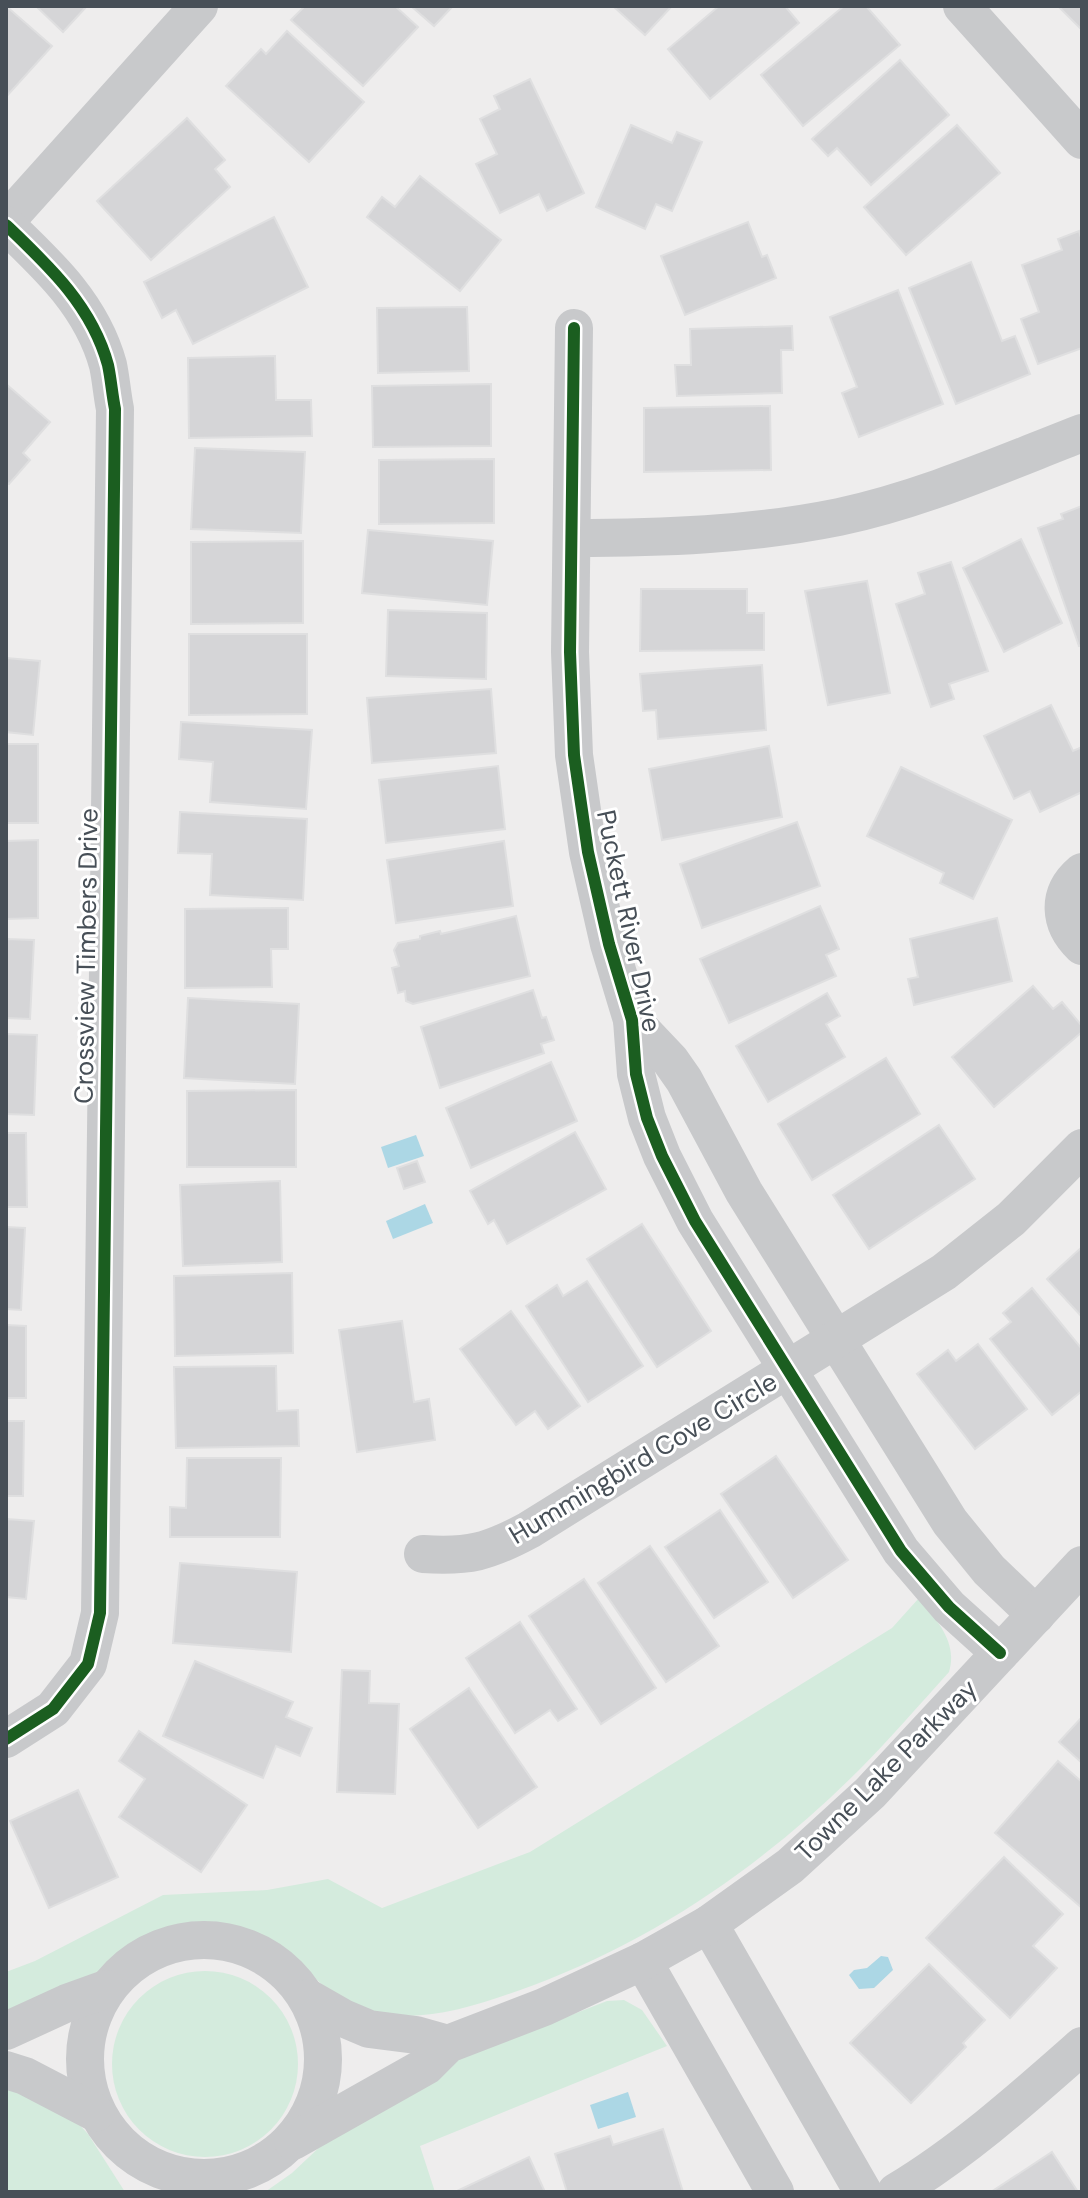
<svg xmlns="http://www.w3.org/2000/svg" width="1088" height="2198" viewBox="0 0 1088 2198" font-family="'DM Sans',sans-serif">
<style>
.green{fill:#d4ebdd}
.water{fill:#acd7e5}
.building{fill:#d5d5d7;stroke:#dfdfe0;stroke-width:2}
.lines{fill:none;stroke-linecap:round;stroke-linejoin:round}
.minor{stroke:#c8c9cb;stroke-width:38}
.cycleway-casing{stroke:#fff;stroke-width:17}
.cycleway{stroke:#1b5e20;stroke-width:12}
.labels{text-anchor:middle;dominant-baseline:central;stroke-width:6;stroke-linejoin:round;paint-order:stroke}
.street-label{font-size:26px;fill:#474f57;stroke:#fff}
</style>
<rect width="100%" height="100%" fill="#eeeded"/>
<g class="green">
<path d="M919 1598C937 1621 958 1642 949 1672 919 1705 890 1739 859 1770 766 1863 657 1939 534 1985 487 2002 444 2018 394 2016 341 2014 328 1985 291 1959 248 1927 200 1917 150 1938 135 1944 122 1956 109 1965 92 1975 74 1985 57 1994 41 2002 23 2008 6 2014V1972L35 1961 163 1895 267 1890 328 1879 382 1908 530 1852 892 1628Z"/>
<circle cx="205" cy="2064" r="93"/>
<path d="M624 2000 642 2010 667 2046 420 2146 435 2192H265L292 2173 325 2142 463 2057 607 2001Z"/>
<path d="M6 2079 64 2108 88 2134 125 2192H6Z"/>
</g>
<g class="water">
<path d="M416 1135 424 1156 388 1168 381 1147Z"/>
<path d="M425 1204 433 1223 393 1239 386 1221Z"/>
<path d="M881 1956 888 1957 893 1970 874 1988 859 1989 849 1975 854 1970 867 1968Z"/>
<path d="M628 2092 636 2117 598 2129 590 2105Z"/>
</g>
<g class="building">
<path d="M6 6 52 46 6 97Z"/>
<path d="M36 6H87L63 32Z"/>
<path d="M305 6H395L418 27 363 86 291 20Z"/>
<path d="M411 6H453L434 26Z"/>
<path d="M613 6H672L645 35Z"/>
<path d="M719 6H785L799 23 710 99 668 49Z"/>
<path d="M844 6H866L900 45 803 126 761 75Z"/>
<path d="M1061 6H1082V30L1059 7Z"/>
<path d="M287 31 364 102 309 162 226 86 261 49 266 54Z"/>
<path d="M900 60 949 115 871 185 837 148 828 156 812 139Z"/>
<path d="M530 79 584 193 547 211 539 194 500 213 476 164 497 154 480 119 500 109 494 96Z"/>
<path d="M187 118 225 160 215 169 230 187 151 260 97 201Z"/>
<path d="M631 125 672 143 677 132 702 142 672 211 656 204 645 229 596 207Z"/>
<path d="M957 125 1000 173 906 255 864 207Z"/>
<path d="M420 176 501 240 460 291 367 217 382 197 395 207Z"/>
<path d="M274 217 308 287 193 344 176 310 162 318 144 282Z"/>
<path d="M748 222 762 257 767 255 776 278 685 315 661 256Z"/>
<path d="M1079 231 1082 241V348L1038 364 1021 319 1039 312 1022 265 1062 250 1058 239Z"/>
<path d="M971 262 1002 341 1015 336 1030 374 956 404 909 288Z"/>
<path d="M898 290 943 404 859 437 842 393 857 387 830 317Z"/>
<path d="M467 307 469 371 378 373 377 308Z"/>
<path d="M792 326 793 350H781L782 393 677 396 675 365H691L690 329Z"/>
<path d="M275 356 276 400H311L312 436 189 438 188 358Z"/>
<path d="M6 384 50 422 23 453 30 460 9 484 6 482Z"/>
<path d="M491 384V446L373 447 372 386Z"/>
<path d="M770 406 771 470 644 472V408Z"/>
<path d="M195 448 305 452 301 533 191 529Z"/>
<path d="M494 459V523L379 524V460Z"/>
<path d="M1082 506V645L1079 646 1038 528 1063 519 1061 514Z"/>
<path d="M368 530 493 541 487 605 362 593Z"/>
<path d="M1021 539 1062 623 1004 652 963 568Z"/>
<path d="M303 541V623L191 624V542Z"/>
<path d="M951 562 988 671 949 684 954 699 931 707 896 604 925 594 918 573Z"/>
<path d="M867 581 890 693 828 705 805 591Z"/>
<path d="M641 589H747V613H764V650L640 651Z"/>
<path d="M388 610 487 613 486 679 386 676Z"/>
<path d="M189 634H307V714L189 715Z"/>
<path d="M6 658 40 661 33 735 6 732Z"/>
<path d="M762 665 766 730 658 739 656 710 643 711 640 674Z"/>
<path d="M491 689 496 753 372 763 367 698Z"/>
<path d="M1051 705 1073 751 1082 747V792L1040 812 1030 791 1014 799 984 736Z"/>
<path d="M181 722 312 730 306 809 210 802 213 762 179 759Z"/>
<rect x="6" y="744" width="32" height="79"/>
<path d="M769 746 782 817 662 840 649 769Z"/>
<path d="M498 766 505 829 386 843 379 780Z"/>
<path d="M901 767 1012 820 973 899 940 883 944 873 867 836Z"/>
<path d="M180 812 307 819 303 900 210 895 212 854 178 853Z"/>
<path d="M797 822 820 886 702 928 680 864Z"/>
<path d="M38 840V918L6 919V841Z"/>
<path d="M504 841 513 906 396 923 387 860Z"/>
<path d="M820 906 839 949 826 955 836 976 729 1023 700 959Z"/>
<path d="M288 908V949H271L272 987 185 988V909Z"/>
<path d="M516 916 530 976 413 1004 406 1001 405 991 398 993 392 968 399 966 394 950 398 943 420 939V936L440 931 441 934Z"/>
<path d="M997 918 1012 981 914 1005 908 979 918 977 910 939Z"/>
<path d="M6 939 34 940 30 1019 6 1018Z"/>
<path d="M1033 986 1053 1009 1062 1002 1082 1026V1032L994 1107 952 1057Z"/>
<path d="M533 990 542 1018 546 1017 554 1040 541 1044 544 1053 440 1088 421 1027Z"/>
<path d="M827 993 840 1016 826 1024 845 1057 768 1102 736 1046Z"/>
<path d="M188 998 299 1004 295 1084 184 1078Z"/>
<path d="M6 1034 37 1035 34 1115 6 1114Z"/>
<path d="M886 1058 920 1114 812 1180 778 1124Z"/>
<path d="M551 1062 577 1121 471 1168 446 1108Z"/>
<path d="M296 1090V1167H187V1091Z"/>
<path d="M939 1125 975 1179 869 1249 833 1195Z"/>
<path d="M575 1132 606 1189 507 1244 494 1220 488 1224 470 1191Z"/>
<path d="M6 1133H26L27 1207H6Z"/>
<path d="M417 1161 425 1182 404 1189 397 1168Z"/>
<path d="M280 1181 282 1262 183 1266 180 1185Z"/>
<path d="M642 1224 711 1331 657 1367 587 1259Z"/>
<path d="M6 1227 25 1228 21 1310 6 1309Z"/>
<path d="M1082 1247V1317L1047 1279Z"/>
<path d="M292 1273 293 1353 175 1356 174 1276Z"/>
<path d="M587 1281 643 1366 588 1402 526 1306 557 1285 563 1296Z"/>
<path d="M1032 1288 1082 1349V1391L1052 1415 990 1339 1011 1322 1003 1313Z"/>
<path d="M511 1311 580 1406 548 1429 535 1411 516 1425 460 1349Z"/>
<path d="M402 1321 414 1402 429 1399 435 1440 357 1452 339 1330Z"/>
<path d="M6 1325 26 1326V1398H6Z"/>
<path d="M978 1344 1027 1409 975 1449 917 1374 948 1350 956 1361Z"/>
<path d="M276 1366 277 1411 298 1410 299 1446 176 1448 174 1367Z"/>
<path d="M6 1421H24L23 1496H6Z"/>
<path d="M776 1456 848 1560 793 1598 721 1494Z"/>
<path d="M187 1458H281L280 1537H170V1507L186 1508Z"/>
<path d="M720 1510 768 1582 714 1618 665 1547Z"/>
<path d="M6 1519 34 1521 26 1599 6 1597Z"/>
<path d="M650 1546 719 1646 666 1682 598 1583Z"/>
<path d="M180 1563 297 1572 291 1652 173 1643Z"/>
<path d="M584 1579 656 1688 601 1724 529 1616Z"/>
<path d="M520 1622 577 1709 558 1721 550 1710 515 1733 466 1658Z"/>
<path d="M195 1661 293 1702 286 1717 312 1728 300 1756 276 1746 263 1778 163 1736Z"/>
<path d="M342 1670 370 1671 369 1703 399 1704 395 1794 337 1792Z"/>
<path d="M469 1688 537 1787 478 1828 410 1729Z"/>
<path d="M1082 1717V1763L1059 1742Z"/>
<path d="M139 1731 247 1805 201 1872 119 1817 145 1779 119 1761Z"/>
<path d="M1058 1761 1082 1782V1908L995 1833Z"/>
<path d="M78 1790 118 1877 49 1908 10 1821Z"/>
<path d="M1004 1857 1063 1914 1033 1946 1057 1968 1010 2018 926 1938Z"/>
<path d="M929 1964 985 2020 963 2043 966 2047 911 2103 850 2043Z"/>
<path d="M663 2129 683 2192H567L555 2154 610 2136 613 2145Z"/>
<path d="M1052 2152 1078 2192H991Z"/>
<path d="M529 2157 545 2192H455Z"/>
</g>
<g class="lines">
<g class="minor">
<path d="M962 6 1082 140"/>
<path d="M6 221 199 6"/>
<path d="M6 225C49 266 92 306 108 365 111 379 112 394 115 409L100 1613 88 1664 53 1709 6 1739"/>
<path d="M574 328 570 652 574 755 588 852 609 944 632 1020 636 1074 647 1118 662 1156 695 1221 901 1551 949 1607 1000 1653"/>
<path d="M572 538C662 538 750 535 839 517 923 499 1002 464 1082 433"/>
<path d="M1082 872C1056 894 1059 924 1082 946"/>
<path d="M632 1020 670 1060 684 1080 744 1192 950 1522 989 1570 1036 1615"/>
<path d="M423 1554C469 1557 488 1552 529 1530L944 1272 1011 1219 1082 1148"/>
<path d="M709 1924 863 2192"/>
<circle cx="204" cy="2059" r="119"/>
<path d="M643 1961 775 2192"/>
<path d="M308 1998 343 2018 369 2029 416 2035 448 2044"/>
<path d="M6 2031 67 2003 106 1989"/>
<path d="M6 2070 25 2076 96 2113"/>
<path d="M293 2141 426 2066 448 2044 544 2007 643 1961 709 1924 790 1866 870 1793 1082 1565"/>
<path d="M896 2192C964 2151 1023 2098 1082 2046"/>
</g>
<g class="cycleway-casing">
<g id="cycleway">
<path d="M6 225C49 266 92 306 108 365 111 379 112 394 115 409L100 1613 88 1664 53 1709 6 1739"/>
<path d="M574 328 570 652 574 755 588 852 609 944 632 1020 636 1074 647 1118 662 1156 695 1221 901 1551 949 1607 1000 1653"/>
</g>
</g>
<use href="#cycleway" class="cycleway"/>
</g>
<g class="labels">
<g class="street-label">
<text transform="translate(629 921) rotate(78)">Puckett River Drive</text>
<text transform="translate(86 956) rotate(-89)">Crossview Timbers Drive</text>
<text transform="translate(643 1458) rotate(-31)">Hummingbird Cove Circle</text>
<text transform="translate(886 1770) rotate(-45)">Towne Lake Parkway</text>
</g>
</g>
<rect width="1088" height="2198" fill="none" stroke="#474f57" stroke-width="16"/>
</svg>
